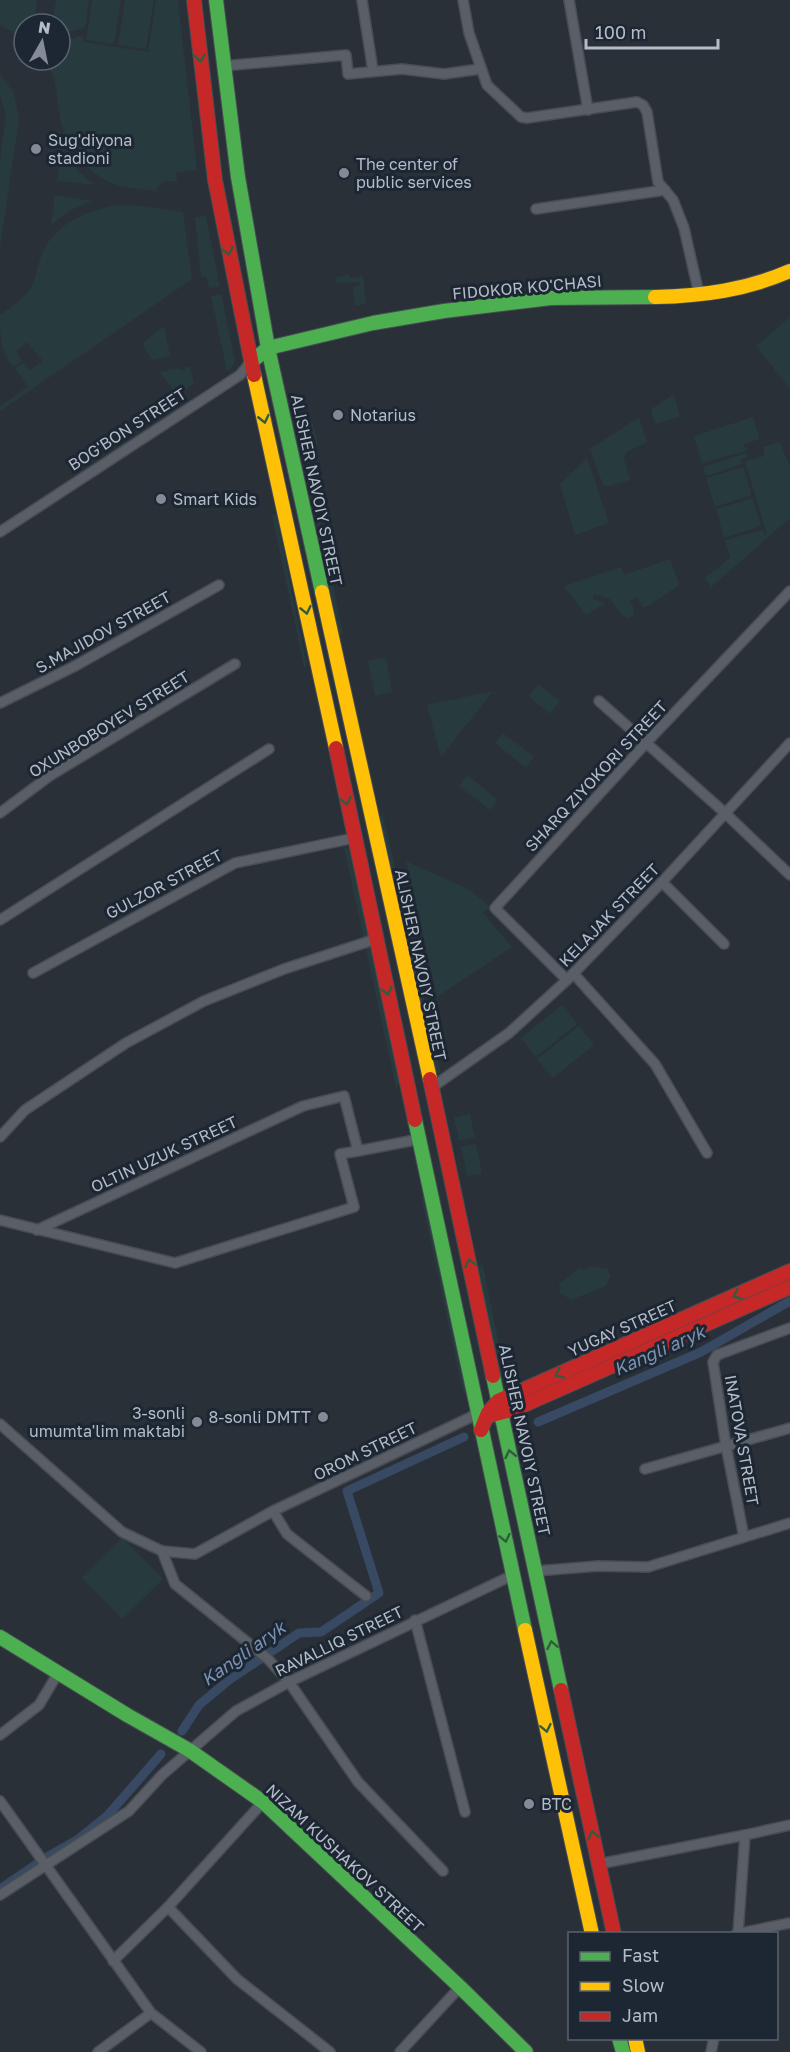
<svg xmlns="http://www.w3.org/2000/svg" width="790" height="2052" viewBox="0 0 790 2052" font-family="'Golos Text',sans-serif">
<style>
.green{fill:#273a3e}
.lines{fill:none;stroke-linecap:round;stroke-linejoin:round}
.canal{stroke:#384963;stroke-width:9}
.street-casing{stroke:#484c53;stroke-width:12}
.fast-casing{stroke:#484c53;stroke-width:16}
.slow-casing{stroke:#484c53;stroke-width:16}
.jam-casing{stroke:#484c53;stroke-width:16}
.street{stroke:#5a5e66;stroke-width:9}
.fast{stroke:#4caf50;stroke-width:14}
.slow{stroke:#ffc107;stroke-width:14}
.jam{stroke:#c62828;stroke-width:14}
.oneway{stroke:#305d3f}
.poi-dot{fill:#848b96;stroke:#1d2633;stroke-width:2}
.labels{text-anchor:middle;dominant-baseline:central;stroke-width:6;stroke-linejoin:round;paint-order:stroke}
.poi-label{font-size:16px;fill:#b4bcc9;stroke:#1d2633;text-anchor:start}
.street-label{font-size:16px;fill:#b4bcc9;stroke:#1d2633}
.water-label{font-size:18px;font-style:italic;fill:#7c92b1;stroke:#1d2633}
</style>
<rect width="100%" height="100%" fill="#2a3038"/>
<g class="green">
<path d="M0 0H37L34 24H24V39L0 25Z"/>
<path d="M56 0H89L85 28 60 34V24H52Z"/>
<path d="M92 0H121L114 44 86 40Z"/>
<path d="M125 0H154L146 49 118 45Z"/>
<path d="M156 0H178L197 170 176 173 177 181 162 182 155 191 120 186 107 181 92 171 78 158 67 141 61 122 54 76 46 64 47 60H60V42L84 35 83 42 148 52Z"/>
<path d="M0 74 14 93 19 120 0 248V160L6 116 0 95Z"/>
<path d="M62 149 79 172 95 185 57 181Z"/>
<path d="M55 195 92 201 69 211 51 225Z"/>
<path d="M118 205 142 206 183 212 192 279 0 411V406L28 387 15 368 24 363 30 370 43 361 27 342 16 351 22 361 13 367C0 351 0 334 0 315 11 307 23 300 31 287 37 277 37 264 43 252 56 223 88 210 118 205Z"/>
<path d="M206 216 220 287 209 288 207 278 201 276 195 217Z"/>
<path d="M350 275V278L363 276 366 304 355 306 353 287 360 286 359 282 337 283 336 277Z"/>
<path d="M221 294 235 360 232 367 227 371 211 296Z"/>
<path d="M790 317V389L756 346Z"/>
<path d="M164 326 170 356 152 360 144 347V342Z"/>
<path d="M185 367H190L194 384 177 395 160 372 181 368V370H185Z"/>
<path d="M674 394 680 417 655 424 651 409Z"/>
<path d="M308 413 309 421H312L318 445 315 446 316 451 309 453 301 414Z"/>
<path d="M639 417 647 442 626 452 624 458 630 480 609 486 603 485 590 449Z"/>
<path d="M753 417 760 439 744 444 746 451 702 463 694 436Z"/>
<path d="M780 442 790 467V518L710 588 709 584 704 578 723 564 730 557 725 540 763 530 765 535H767L745 461 764 456 763 447Z"/>
<path d="M746 453 747 457 741 459 742 464 706 476 703 467Z"/>
<path d="M587 458 609 523 575 535 560 484Z"/>
<path d="M743 467 752 495 715 507 706 478Z"/>
<path d="M753 498 761 526 724 538 716 509Z"/>
<path d="M276 514 307 666 304 667 272 515Z"/>
<path d="M319 516 343 634 339 635 316 521Z"/>
<path d="M670 559 679 584 678 586 646 607H643L637 597 630 600 635 612 633 616 628 618 623 616 610 599 594 594 593 599 606 603 586 615 564 586 621 567 624 575Z"/>
<path d="M386 658 392 692 375 696 368 661Z"/>
<path d="M538 684 560 701 550 714 528 696Z"/>
<path d="M493 691 441 757 427 705Z"/>
<path d="M503 733 534 757 526 768 495 743Z"/>
<path d="M467 775 498 800 490 810 459 786Z"/>
<path d="M383 814 441 1074 436 1073 379 818Z"/>
<path d="M344 847 349 849 369 939 364 940Z"/>
<path d="M406 861 470 890 490 907 483 913 512 947 437 997Z"/>
<path d="M370 944 400 1082 396 1088 365 945Z"/>
<path d="M562 1005 577 1024 536 1057 521 1038Z"/>
<path d="M579 1026 594 1045 553 1078 537 1059Z"/>
<path d="M470 1114 475 1137 459 1141 454 1118Z"/>
<path d="M476 1144 482 1173 467 1176 461 1147Z"/>
<path d="M421 1196 425 1197 468 1392 463 1393Z"/>
<path d="M479 1265H483L506 1380H502L478 1268Z"/>
<path d="M589 1266 608 1269V1272L611 1275 606 1286 571 1300 560 1293 559 1284 580 1268 582 1270 588 1269Z"/>
<path d="M122 1538 163 1579 122 1619 82 1578Z"/>
</g>
<g class="lines">
<g class="canal">
<path d="M538 1422 701 1352 790 1301"/>
<path d="M182 1731 199 1705 229 1680 299 1633 321 1632 379 1593 347 1491 464 1437"/>
<path d="M0 1889 47 1857 77 1840 107 1816 161 1754"/>
</g>
<g class="street-casing">
<g id="street">
<path d="M362 0 373 71"/>
<path d="M463 0 469 33 487 85 521 117 527 118 637 102 643 105 647 112 658 182 673 200 684 228 699 294"/>
<path d="M569 0 588 110"/>
<path d="M223 66 346 55 348 74 402 69 444 74 480 69"/>
<path d="M536 209 665 190"/>
<path d="M0 532 240 375 251 362"/>
<path d="M599 701 725 813 790 875"/>
<path d="M0 703 75 666 219 585"/>
<path d="M0 813 51 775 235 664"/>
<path d="M662 882 724 944"/>
<path d="M0 920 269 749"/>
<path d="M33 973 235 863 354 838"/>
<path d="M573 973 655 1064 707 1153"/>
<path d="M567 980 495 908 646 743 790 591"/>
<path d="M431 1088 509 1033 567 980 662 882 790 743"/>
<path d="M0 1137 25 1110 126 1043 204 1001 284 969 376 939"/>
<path d="M0 1220 175 1263 354 1207 340 1154 358 1151"/>
<path d="M37 1230 303 1106 344 1096 358 1151 420 1139"/>
<path d="M0 1424 122 1532 162 1551 195 1554 273 1511 469 1418 478 1412"/>
<path d="M645 1469 790 1428"/>
<path d="M273 1511 287 1534 366 1596"/>
<path d="M744 1537 726 1446 713 1362 717 1355 790 1328"/>
<path d="M162 1551 175 1584 268 1659 289 1682 358 1782 443 1871"/>
<path d="M536 1571 598 1566 648 1567 790 1523"/>
<path d="M415 1620 465 1812"/>
<path d="M0 1735 39 1705 58 1673"/>
<path d="M0 1801 151 2013 201 2052"/>
<path d="M599 1864 745 1835"/>
<path d="M0 1895 129 1811 162 1775 236 1711 289 1682 513 1575"/>
<path d="M168 1907 237 1979 330 2052"/>
<path d="M736 1934 790 1923"/>
<path d="M738 1934 745 1835 790 1825"/>
<path d="M113 1961 168 1907 263 1802"/>
<path d="M98 2052 151 2013"/>
<path d="M400 2052 460 1987"/>
<path d="M711 2052 714 2038"/>
</g>
</g>
<g class="fast-casing">
<g id="fast">
<path d="M216 0 238 177 268 348 322 592"/>
<path d="M251 362 268 348 373 323 444 311 551 298 655 297"/>
<path d="M415 1120 525 1630"/>
<path d="M493 1376 561 1690"/>
<path d="M0 1637 127 1715 189 1750 263 1802 460 1987 526 2052"/>
<path d="M619 2038 623 2052"/>
</g>
</g>
<g class="slow-casing">
<g id="slow">
<path d="M655 297C703 296 746 290 790 271"/>
<path d="M254 375 336 748"/>
<path d="M322 592 430 1079"/>
<path d="M525 1630 592 1934"/>
<path d="M635 2038 638 2052"/>
</g>
</g>
<g class="jam-casing">
<g id="jam">
<path d="M194 0 215 180 254 375"/>
<path d="M336 748 415 1120"/>
<path d="M430 1079 493 1376"/>
<path d="M492 1415 515 1409 790 1287"/>
<path d="M481 1430 488 1413 498 1401 790 1271"/>
<path d="M561 1690 614 1934"/>
</g>
</g>
<use href="#street" class="street"/>
<use href="#fast" class="fast"/>
<use href="#slow" class="slow"/>
<use href="#jam" class="jam"/>
</g>
<defs><path id="oneway-chevron" d="M-2-3.5L2.5 0L-2 3.5" fill="none" stroke-width="1.6" stroke-linecap="round" stroke-linejoin="round" transform="scale(1.5)"/></defs>
<g class="oneway">
<use href="#oneway-chevron" transform="translate(200 58) rotate(83)"/>
<use href="#oneway-chevron" transform="translate(228 251) rotate(79)"/>
<use href="#oneway-chevron" transform="translate(264 419) rotate(77)"/>
<use href="#oneway-chevron" transform="translate(306 610) rotate(78)"/>
<use href="#oneway-chevron" transform="translate(346 801) rotate(78)"/>
<use href="#oneway-chevron" transform="translate(387 991) rotate(77)"/>
<use href="#oneway-chevron" transform="translate(470 1263) rotate(-102)"/>
<use href="#oneway-chevron" transform="translate(737 1295) rotate(156)"/>
<use href="#oneway-chevron" transform="translate(559 1374) rotate(156)"/>
<use href="#oneway-chevron" transform="translate(510 1454) rotate(-103)"/>
<use href="#oneway-chevron" transform="translate(505 1538) rotate(78)"/>
<use href="#oneway-chevron" transform="translate(552 1645) rotate(-102)"/>
<use href="#oneway-chevron" transform="translate(546 1728) rotate(78)"/>
<use href="#oneway-chevron" transform="translate(593 1835) rotate(-102)"/>
</g>
<g class="poi-dot">
<circle cx="36" cy="149" r="6"/>
<circle cx="344" cy="173" r="6"/>
<circle cx="338" cy="415" r="6"/>
<circle cx="161" cy="499" r="6"/>
<circle cx="323" cy="1417" r="6"/>
<circle cx="197" cy="1422" r="6"/>
<circle cx="529" cy="1804" r="6"/>
</g>
<g class="labels">
<g class="poi-label">
<text x="48" y="140">Sug'diyona<tspan x="48" dy="18">stadioni</tspan></text>
<text x="356" y="164">The center of<tspan x="356" dy="18">public services</tspan></text>
<text x="350" y="415">Notarius</text>
<text x="173" y="499">Smart Kids</text>
<text x="185" y="1413" text-anchor="end">3-sonli<tspan x="185" dy="18">umumta'lim maktabi</tspan></text>
<text x="311" y="1417" text-anchor="end">8-sonli DMTT</text>
<text x="541" y="1804">BTC</text>
</g>
<g class="street-label">
<text transform="translate(527 287) rotate(-5)">FIDOKOR KO'CHASI</text>
<text transform="translate(127 429) rotate(-33)">BOG'BON STREET</text>
<text transform="translate(317 490) rotate(78)">ALISHER NAVOIY STREET</text>
<text transform="translate(103 632) rotate(-29)">S.MAJIDOV STREET</text>
<text transform="translate(109 724) rotate(-32)">OXUNBOBOYEV STREET</text>
<text transform="translate(596 776) rotate(-47)">SHARQ ZIYOKORI STREET</text>
<text transform="translate(164 884) rotate(-28)">GULZOR STREET</text>
<text transform="translate(609 915) rotate(-46)">KELAJAK STREET</text>
<text transform="translate(421 965) rotate(78)">ALISHER NAVOIY STREET</text>
<text transform="translate(164 1154) rotate(-25)">OLTIN UZUK STREET</text>
<text transform="translate(622 1328) rotate(-24)">YUGAY STREET</text>
<text transform="translate(525 1440) rotate(78)">ALISHER NAVOIY STREET</text>
<text transform="translate(742 1440) rotate(80)">INATOVA STREET</text>
<text transform="translate(365 1451) rotate(-26)">OROM STREET</text>
<text transform="translate(339 1641) rotate(-26)">RAVALLIQ STREET</text>
<text transform="translate(345 1858) rotate(43)">NIZAM KUSHAKOV STREET</text>
</g>
<g class="water-label">
<text transform="translate(659 1350) rotate(-24)">Kangli aryk</text>
<text transform="translate(243 1653) rotate(-35)">Kangli aryk</text>
</g>
</g>
<rect x="568" y="1932" width="210" height="108" fill="#1d2633" stroke="#59626f" stroke-width="1.5"/>
<rect x="580" y="1952" width="30" height="9" fill="#4caf50" stroke="#59626f" stroke-width="1.5"/>
<text x="622" y="1962" font-size="18" fill="#b4bcc9">Fast</text>
<rect x="580" y="1982" width="30" height="9" fill="#ffc107" stroke="#59626f" stroke-width="1.5"/>
<text x="622" y="1992" font-size="18" fill="#b4bcc9">Slow</text>
<rect x="580" y="2012" width="30" height="9" fill="#c62828" stroke="#59626f" stroke-width="1.5"/>
<text x="622" y="2022" font-size="18" fill="#b4bcc9">Jam</text>
<g transform="translate(42 42) rotate(9)"><circle r="28" fill="#1d2633" stroke="#59626f" stroke-width="1.5"/>
<path d="M0-4.5L10 22L0 15L-10 22Z" fill="#848b96"/>
<text y="-9" font-size="16" font-weight="bold" text-anchor="middle" fill="#b4bcc9">N</text>
</g>
<path d="M586 39v9h132v-9" fill="none" stroke="#b4bcc9" stroke-width="3"/>
<text x="595" y="39" font-size="18" fill="#b4bcc9" stroke="#1d2633" stroke-width="4.5" paint-order="stroke">100 m</text>
</svg>
